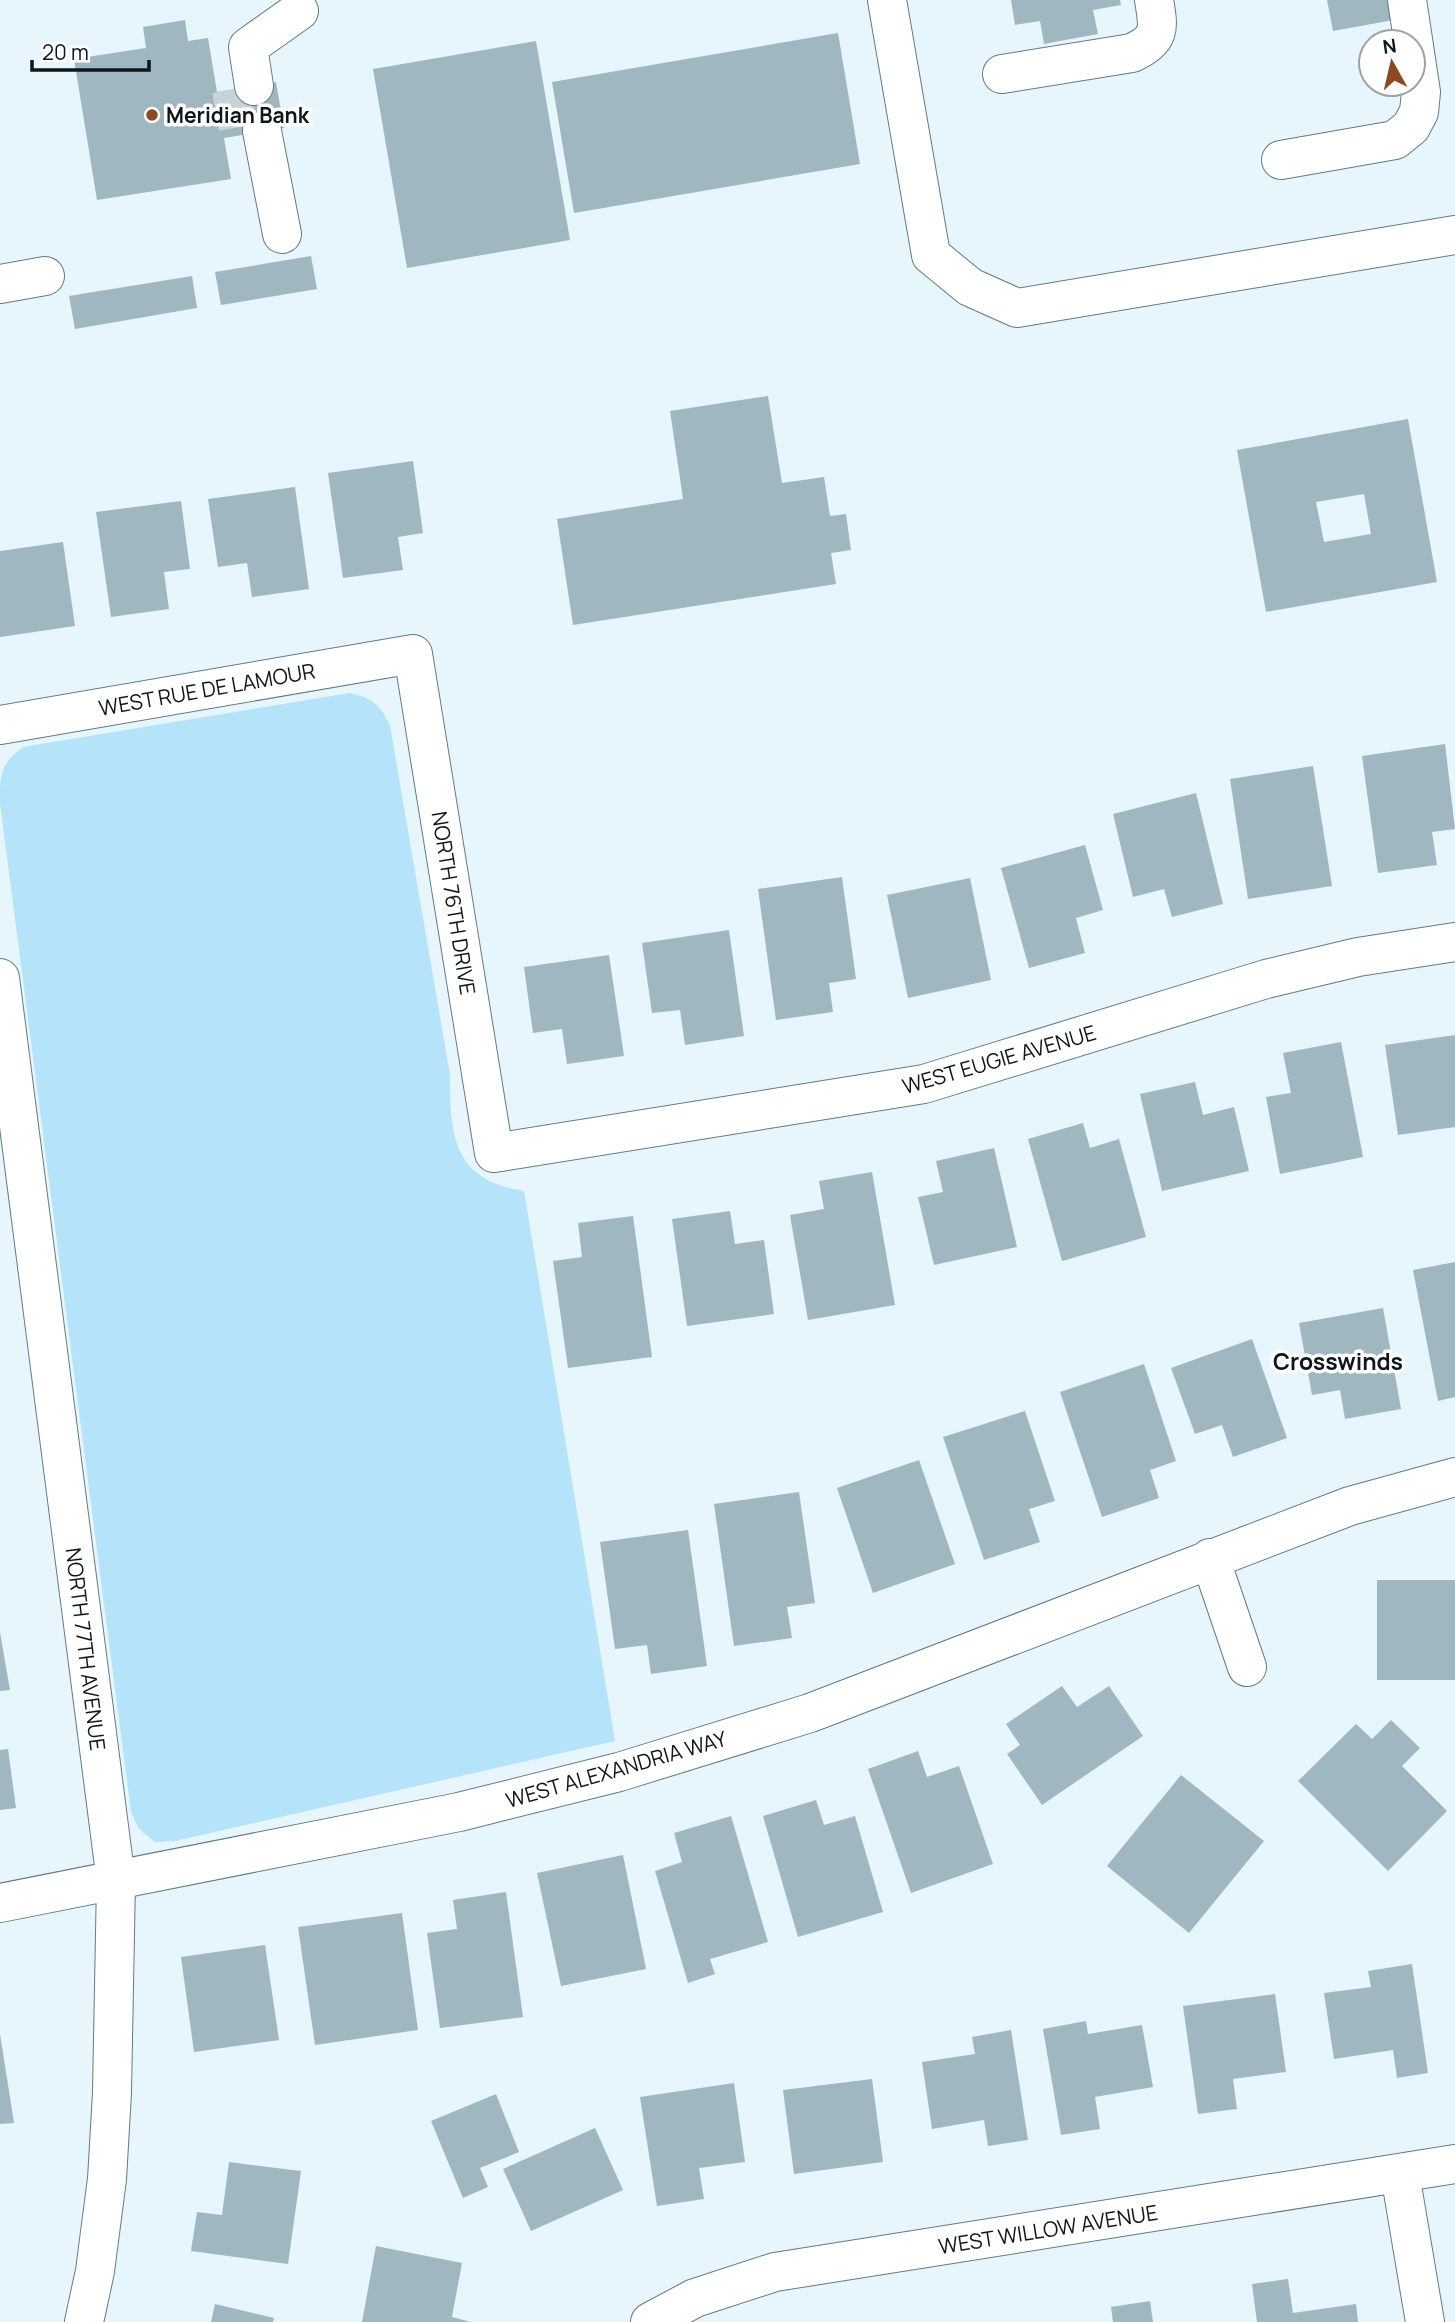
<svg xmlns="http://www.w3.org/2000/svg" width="1455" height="2322" viewBox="0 0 1455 2322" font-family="Manrope,sans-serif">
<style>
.green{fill:#b4e3fa}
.building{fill:#a0b7c2;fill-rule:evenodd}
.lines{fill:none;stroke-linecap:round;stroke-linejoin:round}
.minor-tunnel{stroke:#c6d4da;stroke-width:38;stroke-dasharray:38 19;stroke-linecap:butt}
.minor-casing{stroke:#657a84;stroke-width:40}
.minor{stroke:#fff;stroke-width:38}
.poi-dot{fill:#8f4921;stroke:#fff;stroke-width:2.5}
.labels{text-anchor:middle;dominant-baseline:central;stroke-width:7;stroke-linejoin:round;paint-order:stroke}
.poi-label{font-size:21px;font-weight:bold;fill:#0e161a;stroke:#fff;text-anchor:start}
.street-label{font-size:21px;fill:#0e161a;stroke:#fff}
.neighbourhood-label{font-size:23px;font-weight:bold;fill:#0e161a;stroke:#fff}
</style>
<rect width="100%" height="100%" fill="#e7f5fc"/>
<path class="green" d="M350 693C372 698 381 705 390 726L450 1075C450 1136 453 1180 524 1191L615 1741 175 1841 155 1842 139 1829 131 1812 0 803C0 775 0 764 23 747Z"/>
<g class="building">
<path d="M1011 0H1120L1121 5 1093 10 1098 34 1044 44 1040 21 1015 25Z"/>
<path d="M1327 0H1396L1399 19 1333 31Z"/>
<path d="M185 20 188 41 208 38 217 92 276 82 284 128 224 138 231 179 97 200 74 59 146 48 143 27Z"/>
<path d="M838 33 860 164 574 213 552 82Z"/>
<path d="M536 41 570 240 407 268 373 69Z"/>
<path d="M311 256 317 289 221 305 215 272Z"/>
<path d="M192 276 197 308 75 329 69 296Z"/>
<path d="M768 396 782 483 824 477 830 516 846 514 851 550 831 553 836 584 573 625 557 519 683 499 670 411Z"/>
<path d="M1408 419 1437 582 1266 612 1237 450ZM1364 494 1371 534 1324 542 1316 502Z"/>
<path d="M413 461 423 533 398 537 403 570 343 578 328 473Z"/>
<path d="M295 487 309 589 252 597 247 563 218 567 208 499Z"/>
<path d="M181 501 190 569 164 572 169 609 111 617 96 512Z"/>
<path d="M63 542 75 626 0 637V551Z"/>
<path d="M1445 744 1455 829 1432 832 1437 865 1378 873 1362 756Z"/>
<path d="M1313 766 1332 886 1248 899 1230 779Z"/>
<path d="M1196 793 1223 904 1172 917 1164 889 1133 897 1113 814Z"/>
<path d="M1085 845 1103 910 1076 918 1085 953 1029 968 1001 868Z"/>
<path d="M842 877 856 979 829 983 833 1012 776 1020 758 889Z"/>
<path d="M970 878 991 980 908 998 887 895Z"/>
<path d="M729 930 744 1036 685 1045 680 1010 652 1013 642 943Z"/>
<path d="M609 955 624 1056 567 1064 562 1029 533 1033 524 967Z"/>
<path d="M1455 1035V1127L1398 1135 1385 1045Z"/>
<path d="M1341 1042 1363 1157 1280 1174 1266 1097 1291 1093 1283 1053Z"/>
<path d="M1195 1082 1203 1115 1234 1107 1249 1171 1162 1191 1140 1094Z"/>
<path d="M1083 1123 1090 1148 1119 1139 1146 1237 1062 1261 1028 1139Z"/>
<path d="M994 1148 1017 1247 934 1265 918 1197 943 1192 936 1161Z"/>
<path d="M872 1172 895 1305 808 1320 790 1215 824 1209 819 1181Z"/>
<path d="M730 1211 735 1244 764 1240 774 1314 687 1326 672 1219Z"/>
<path d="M633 1216 652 1357 568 1368 553 1261 582 1257 578 1223Z"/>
<path d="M1455 1262V1397L1438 1401 1413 1270Z"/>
<path d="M1383 1308 1401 1409 1345 1419 1340 1390 1312 1395 1299 1323Z"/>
<path d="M1252 1339 1287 1438 1233 1457 1222 1425 1195 1434 1171 1368Z"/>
<path d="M1144 1364 1176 1461 1150 1470 1159 1498 1102 1517 1060 1392Z"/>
<path d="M1025 1411 1055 1501 1029 1509 1040 1542 984 1560 943 1437Z"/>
<path d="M919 1460 955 1564 873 1593 837 1488Z"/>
<path d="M799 1492 815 1603 787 1607 792 1638 734 1646 714 1504Z"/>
<path d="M688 1530 707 1666 651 1674 647 1645 615 1649 600 1542Z"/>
<rect x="1377" y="1580" width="78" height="100"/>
<path d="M0 1632 10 1690 0 1691Z"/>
<path d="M1062 1686 1077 1707 1109 1686 1143 1736 1042 1805 1007 1754 1020 1745 1006 1724Z"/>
<path d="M1391 1720 1420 1748 1402 1766 1447 1811 1388 1871 1298 1781 1356 1724 1372 1739Z"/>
<path d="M8 1749 16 1808 0 1810V1750Z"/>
<path d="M918 1751 927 1777 959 1766 993 1864 911 1893 868 1769Z"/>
<path d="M1181 1775 1264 1841 1189 1933 1107 1866Z"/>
<path d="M816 1800 824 1825 855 1816 883 1912 798 1937 763 1816Z"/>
<path d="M731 1816 768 1942 710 1959 715 1974 688 1983 655 1871 682 1862 674 1833Z"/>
<path d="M623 1855 646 1969 561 1986 537 1873Z"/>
<path d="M506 1892 523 2017 440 2028 427 1933 457 1929 453 1900Z"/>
<path d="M402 1913 418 2030 315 2045 298 1927Z"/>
<path d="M265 1945 279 2040 194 2052 181 1957Z"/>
<path d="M1412 1964 1428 2073 1397 2078 1393 2050 1334 2059 1324 1993 1371 1987 1368 1971Z"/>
<path d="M1275 1994 1286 2072 1233 2079 1237 2109 1198 2114 1183 2006Z"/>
<path d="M1086 2021 1088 2034 1142 2025 1153 2087 1095 2097 1100 2129 1061 2135 1043 2029Z"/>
<path d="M1011 2030 1028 2140 988 2146 984 2120 932 2129 922 2062 975 2054 972 2037Z"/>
<path d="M0 2034 14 2123 0 2124Z"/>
<path d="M872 2079 883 2162 794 2174 783 2090Z"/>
<path d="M734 2083 745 2162 699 2168 704 2199 657 2206 640 2097Z"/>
<path d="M496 2094 519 2152 480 2168 488 2187 463 2198 431 2121Z"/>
<path d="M595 2128 623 2190 531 2231 503 2169Z"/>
<path d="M229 2162 301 2171 288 2264 191 2251 197 2212 222 2215Z"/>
<path d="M376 2246 462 2263 452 2317 471 2322H362Z"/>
<path d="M1288 2279 1293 2313 1356 2304 1358 2322H1257L1252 2284Z"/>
<path d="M1150 2301 1153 2322H1113L1111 2307Z"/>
<path d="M215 2304 274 2318 273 2322H211Z"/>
</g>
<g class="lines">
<path class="minor-tunnel" d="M231 90 239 135"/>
<g class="minor-casing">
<g id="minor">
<path d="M887 0 931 255 970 287 1017 308 1455 235"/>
<path d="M1002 74 1132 53C1161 39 1159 29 1154 0"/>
<path d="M254 86 248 47 299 11"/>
<path d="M262 131 282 234"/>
<path d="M1281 160 1395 140 1411 127 1419 112 1421 92 1407 0"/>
<path d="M0 284 45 276"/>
<path d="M0 725 413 654 494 1153 924 1084 1266 979 1358 957 1455 942"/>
<path d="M0 978 116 1881 112 2093 107 2179 95 2271 84 2322"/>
<path d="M1210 1558 1247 1667"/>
<path d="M0 1903 459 1812 619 1772 810 1713 1350 1506 1455 1477"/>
<path d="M1400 2174 1425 2322"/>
<path d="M650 2322 695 2298 775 2272 1455 2164"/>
</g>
</g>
<use href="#minor" class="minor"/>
</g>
<circle class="poi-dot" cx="152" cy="115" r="7"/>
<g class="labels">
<g class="poi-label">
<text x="166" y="115">Meridian Bank</text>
</g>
<g class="street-label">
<text transform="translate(207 689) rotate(-10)">WEST RUE DE LAMOUR</text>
<text transform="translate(454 903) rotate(81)">NORTH 76TH DRIVE</text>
<text transform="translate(999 1059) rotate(-16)">WEST EUGIE AVENUE</text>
<text transform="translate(86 1649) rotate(83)">NORTH 77TH AVENUE</text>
<text transform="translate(616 1769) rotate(-16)">WEST ALEXANDRIA WAY</text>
<text transform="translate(1048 2229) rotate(-9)">WEST WILLOW AVENUE</text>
</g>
<g class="neighbourhood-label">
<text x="1338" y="1361">Crosswinds</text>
</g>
</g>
<g transform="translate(1392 63) rotate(352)"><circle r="33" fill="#ffffff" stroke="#9fa2a3" stroke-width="2"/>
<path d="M0-5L12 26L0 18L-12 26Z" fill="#8f4921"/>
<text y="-10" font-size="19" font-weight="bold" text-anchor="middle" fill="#0e161a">N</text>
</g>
<path d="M32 60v10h117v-10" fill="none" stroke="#0e161a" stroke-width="3.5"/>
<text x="42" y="60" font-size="21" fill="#0e161a" stroke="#ffffff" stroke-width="5" paint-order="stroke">20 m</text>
</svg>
